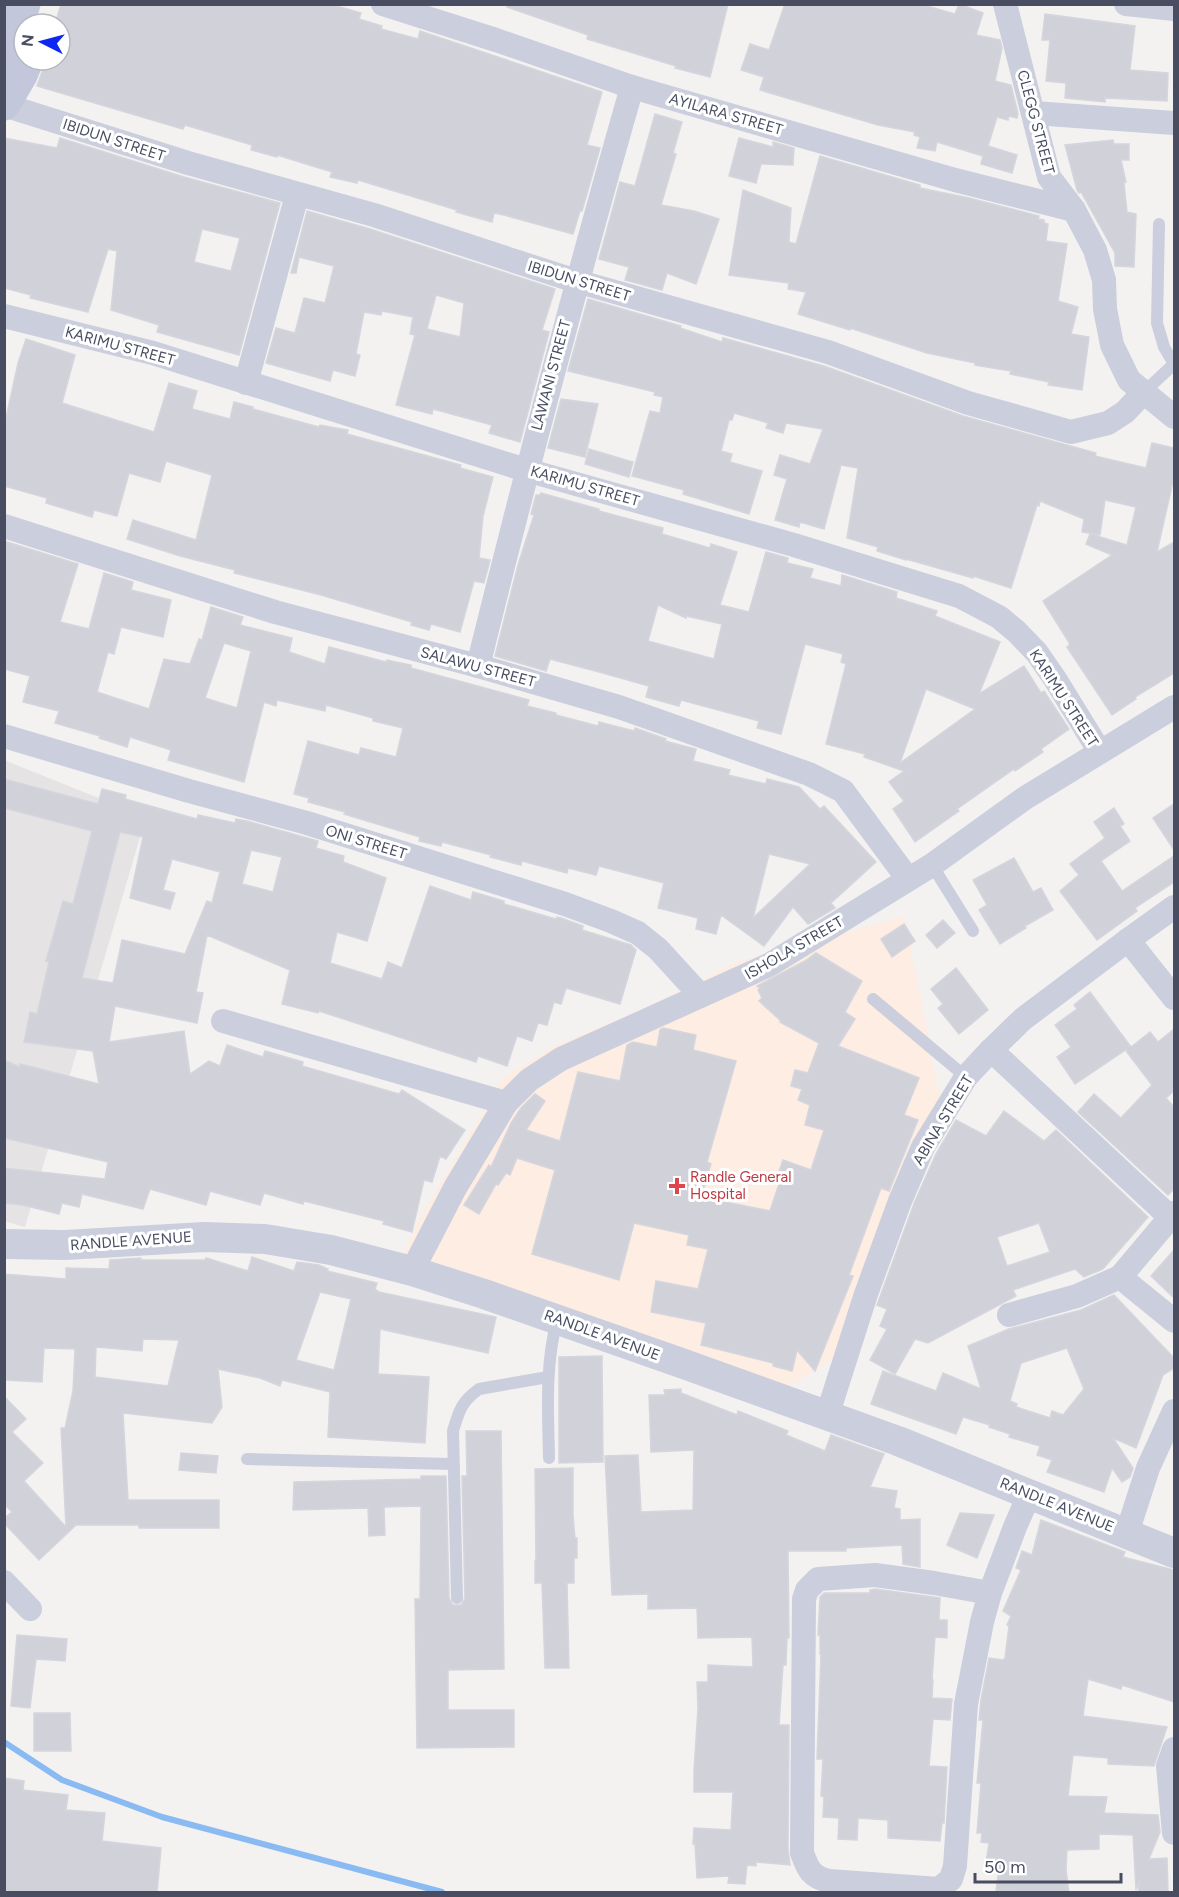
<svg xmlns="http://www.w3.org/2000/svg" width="1179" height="1897" viewBox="0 0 1179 1897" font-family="Figtree,sans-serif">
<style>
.education{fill:#e5e3e3}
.medical{fill:#fdede2}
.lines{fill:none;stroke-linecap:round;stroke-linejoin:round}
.stream{stroke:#89baf2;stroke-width:6}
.building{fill:#d1d2d9;stroke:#d5d5dd;stroke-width:1.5;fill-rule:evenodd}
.service{stroke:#cbcedc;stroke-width:12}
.minor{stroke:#cbcedc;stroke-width:24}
.tertiary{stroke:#cbcedc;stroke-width:30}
.secondary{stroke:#c3c7db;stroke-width:33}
.health-dot{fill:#e0444e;stroke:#fff;stroke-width:2}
.labels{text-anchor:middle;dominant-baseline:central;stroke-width:6;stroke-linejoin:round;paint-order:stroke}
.street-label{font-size:15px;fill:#484d61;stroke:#fff}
.health-label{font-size:15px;fill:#be3a42;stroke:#fff;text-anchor:start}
</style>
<rect width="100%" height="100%" fill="#f4f2f1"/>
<path class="education" d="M4 760 146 817 25 1227 4 1221Z"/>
<path class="medical" d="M905 916 943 1114 852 1347 782 1391 397 1268 417 1223 503 1078 552 1047 636 1012 739 961Z"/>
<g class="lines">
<path class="stream" d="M4 1742 62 1780 162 1817 442 1892"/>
</g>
<g class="building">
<path d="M61 4H330L361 13 359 19 382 26 381 29 418 39 420 31 602 92 587 145 600 148 582 211H580L573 234 504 215 494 213 492 222 456 212 457 210 358 180 357 183 330 177 332 172 277 155V157L251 150 252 145 185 125 183 129 37 86 46 60H60V22L56 21Z"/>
<path d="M508 4H728L710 77 675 68 676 66 587 39 588 35 507 7Z"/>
<path d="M785 4H920L955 14 959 4 983 13 976 35 1000 40 1002 48 995 81 1011 85 1018 114 1017 118 1009 116 1008 120 997 117 988 146 1017 155 1012 173 981 164 983 156 937 142 935 151 917 148 920 137 914 135 915 132 878 125 760 90 764 77 741 70 750 44 769 50Z"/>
<path d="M1045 14 1135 26 1130 70 1168 73 1167 101 1105 98V102L1065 98 1066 83 1046 81 1050 40H1042Z"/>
<path d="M655 114 682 122 673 153 676 154 661 205 694 211 719 219 696 284 667 273 662 290 625 280 629 267 599 259 620 182 635 186Z"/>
<path d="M4 138 57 148 60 138 184 177 280 203 239 355 157 332 159 325 111 310 117 251 108 249 88 312 30 298 31 295 4 288ZM202 229 240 238 231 271 194 262Z"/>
<path d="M739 138 773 147V142L794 148 793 165 761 164 756 183 729 176Z"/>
<path d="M1113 140 1114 144H1129V160H1121L1126 182 1124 183 1127 212 1136 214 1134 267 1115 266V253L1081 192 1079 193 1077 190 1065 145Z"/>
<path d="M820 156 920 185V188L969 198 1039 216 1038 219 1044 220V223L1048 224 1046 241 1067 244 1058 301 1078 307 1071 334 1089 337 1082 390 1048 385 1049 382 1010 374 1011 371 975 365V363L927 353 850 328V330L798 314 806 292 788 289 789 283 729 275 743 190 791 208 789 242 796 244Z"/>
<path d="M307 211 370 229 555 289 542 330 549 332 520 442 489 433 492 425 433 409 432 414 396 405 415 335 410 334 413 317 382 311 381 315 364 312 356 354 360 355 355 376 333 370 330 381 266 363 276 328 295 333 304 298 325 303 334 266 299 257 296 273H291ZM436 295 464 303 460 337 427 329Z"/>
<path d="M588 299 681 326 680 328 722 342 723 338 824 366 963 416 1096 453 1095 456 1146 468 1152 443 1174 448V477L1157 552 1174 542V673L1135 697 1136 699 1112 715 1067 647 1070 644 1043 601 1112 555 1086 544 1090 534 1127 545 1136 507 1105 500 1100 535 1082 532 1084 519 1040 501 1039 506 1037 505 1011 588 973 576V578L906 559V560L877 551 878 547 847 538 858 468 841 465 824 529 800 522 799 527 775 520 787 479 774 475 780 455 810 464 823 429 786 423 783 433 766 428 768 423 734 413 732 420H729L721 451 732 454 730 462 762 471 749 514 683 494 684 490 632 476 650 411 660 413 663 397 654 395 655 392 568 371Z"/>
<path d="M26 339 75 355 62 403 154 432 169 383 197 391 192 409 230 419 234 402 253 407V409L319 427 320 425 348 430 347 434 461 465 460 468 493 477 483 516 479 558 490 560 484 583 474 581 460 632 431 624 429 630 411 625 412 622 321 595 234 573 235 570 180 556 127 539 133 520 196 540 212 475 166 461 160 482 129 473 117 516 94 510 92 517 46 503 47 498 4 486V427L18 363Z"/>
<path d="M561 399 598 404 585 457 548 448Z"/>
<path d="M589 449 633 462 629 477 585 464Z"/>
<path d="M541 493 599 509V511L663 528 662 534 710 548 711 544 737 552 720 605 749 612 766 552 788 558 787 563 813 569 810 578 841 586 842 575 897 592 896 598 937 611 935 616 1000 642 979 694 1024 666 1041 693 1044 691 1069 729 1041 749 1043 752 1015 771 1014 769 957 809 959 811 915 842 893 809 904 801 889 782 904 771 864 757 865 754 826 744 846 664 841 662 843 654 805 644 781 734 757 728 759 721 681 700 679 706 646 697 649 686 599 672 550 659 546 671 495 656 518 565 534 515 531 514 536 495H540ZM658 605 686 618V616L722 624 714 659 648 641ZM926 689 975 709 900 763Z"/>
<path d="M4 541 78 564 60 622 89 629 104 573 133 582 131 590 171 600 163 637 121 627 114 654 108 652 97 692 149 709 164 659 190 664 199 639 202 640 211 607 243 617 240 625 292 638 289 652 325 664 329 647 386 662 387 660 411 665V668L529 700 527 706 556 713V715L598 726 599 722 634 731 635 728 666 739 665 741 696 749 693 761 730 770 728 775 766 784 767 779 799 787 820 809 824 806 876 862 831 903 835 908 808 924 793 907 764 946 721 915 716 934 696 929 698 918 658 908 664 883 599 866 596 875 568 868 567 873 522 861 521 865 490 857 491 855 442 842 441 846 419 841 420 837 344 814 345 812 308 802 309 798 294 794 308 741 359 755 361 748 396 757 403 728 373 721V718L326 705 325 711 277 700 276 706 264 702 244 782 168 760 171 750 130 737 127 747 99 738 100 736 55 723 59 711 23 702 30 676 4 669ZM224 643 251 651 237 708 205 698ZM769 854 810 864 753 918Z"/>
<path d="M4 779 98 804 102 789 126 795 125 799 197 819 198 815 235 823 236 819 247 821 318 841 316 848 344 856 343 862 386 878 367 941 337 932 330 963 382 979 388 962 402 968 430 886 471 900 473 892 504 901V904L556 919 557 917 561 918 583 926 582 930 631 945 636 950 620 1004 566 988 561 1004 554 1002 547 1025 538 1023 532 1041 517 1036 507 1066 478 1056 476 1062 319 1011 318 1013 282 1004 290 970 207 935 196 992 203 993 197 1023 115 1006 109 1042 184 1031 190 1074 209 1061 220 1066 227 1045 263 1057 265 1051 303 1062 302 1066 399 1094 402 1090 465 1130 446 1159 440 1156 432 1182 424 1180 412 1232 383 1224 384 1221 304 1201 303 1204 264 1193 260 1205 210 1191 206 1205 150 1189 143 1209 82 1194 79 1207 62 1203 59 1214 23 1205 4 1203V1168L105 1179 108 1162 4 1138V1060L19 1067 20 1064 99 1084 93 1051 24 1042 30 1012 37 1014 49 962 46 961 63 901 73 904 92 831 4 808ZM120 832 143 837 130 898 170 909 175 893 163 890 172 859 220 872 212 903 207 901 185 954 122 940 113 983 82 978ZM251 850 282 857 273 892 242 884Z"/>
<path d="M1174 804V850L1153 818Z"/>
<path d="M1114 808 1124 824 1120 826 1130 841 1101 861 1122 891 1174 856V882L1135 908 1137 911 1097 940 1060 891 1079 875 1070 864 1105 838 1094 822Z"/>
<path d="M1014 858 1033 892 1041 888 1053 910 1025 926 1026 928 1000 944 979 910 987 905 973 880Z"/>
<path d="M943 920 955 933 937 948 926 935Z"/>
<path d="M904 924 915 941 892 957 881 939Z"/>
<path d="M816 953 862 981 845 1012 855 1019 838 1046 919 1078 904 1115 918 1120 889 1191 881 1188 849 1275 853 1276 815 1371 797 1350 792 1371 773 1366V1363L701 1345 706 1323 651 1312 656 1281 698 1289 708 1249 687 1245 689 1235 634 1223 619 1280 532 1254 555 1170 517 1158 510 1175 506 1173 498 1185 496 1184 479 1214 464 1205 489 1165 491 1167 511 1123 521 1108 535 1094 545 1101 526 1130 560 1141 578 1072 620 1081 627 1045 633 1042 657 1047 660 1030 663 1028 696 1035 693 1050 736 1061 707 1162 711 1164 701 1197 770 1211 780 1181 776 1180 783 1160 811 1170 824 1130 805 1125 810 1105 798 1100 802 1089 791 1086 795 1070 808 1073 819 1043 780 1022 781 1021 759 1001 762 998 758 990 760 988 757 986 805 961Z"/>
<path d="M956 968 988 1010 959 1034 938 1008 943 1004 931 989Z"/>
<path d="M1090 992 1131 1047 1150 1032 1158 1042 1174 1029V1091L1166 1098 1174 1107V1189L1168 1195 1078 1112 1094 1094 1121 1118 1152 1085 1126 1051 1127 1049 1075 1084 1057 1057 1071 1047 1055 1025 1077 1009 1074 1005Z"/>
<path d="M1004 1111 1044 1141 1056 1130 1148 1217 1103 1269 1084 1277 1075 1269 1013 1290 1016 1296 928 1343 915 1339 895 1374 870 1360 887 1329 880 1326 887 1309 877 1305 915 1201 936 1154 956 1120 986 1136ZM1039 1223 1050 1252 1007 1266 997 1237Z"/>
<path d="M1174 1250V1298L1151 1276Z"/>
<path d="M252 1257 294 1271 297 1262 319 1265 328 1269 327 1271 377 1283 375 1289 379 1292 496 1317 488 1353 380 1329 378 1374 429 1377 425 1443 328 1437 330 1392 282 1380 280 1386 260 1378 218 1369 222 1407 212 1423 123 1413 128 1500H219V1528H139V1525H76L39 1560 4 1523V1518L12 1512 4 1504V1396L26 1419 12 1432 43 1463 24 1481 66 1527 61 1428H65L73 1391 75 1349 44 1348 42 1382 4 1380V1274L66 1279V1268L109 1269 110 1260 141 1258V1260H205L206 1258 248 1271ZM320 1292 351 1299 334 1370 296 1360ZM143 1339 179 1340 168 1386 95 1377 96 1347 142 1351Z"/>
<path d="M1114 1295 1174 1358V1368L1163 1375 1136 1448 1113 1438 1133 1468 1130 1477 1122 1482 1112 1468 1104 1492 1047 1472 1052 1460 1037 1455 1040 1446 1009 1437 1010 1434 989 1427 990 1425 963 1417 956 1434 871 1404 883 1371 936 1391 943 1373 981 1389 968 1346 1009 1329 1081 1310ZM1067 1348 1084 1389 1063 1415 1052 1411 1050 1418 1016 1407 1017 1404 1010 1401 1021 1363Z"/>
<path d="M602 1356 603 1462 559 1463V1357Z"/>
<path d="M681 1389V1393L737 1415 738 1411 788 1431 786 1435 825 1451 831 1435 884 1454 870 1487 897 1491 894 1508 900 1509V1520L920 1519V1567L903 1564 902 1545 846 1548V1551H788L789 1638H787L786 1665H783L779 1725H789L788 1848 790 1865 756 1862V1866L747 1865 745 1884 728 1883 729 1876 697 1878 695 1844H693L694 1828 731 1830 733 1792H694V1770L698 1708 697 1682H708V1665L753 1667 752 1637 698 1638 697 1608 648 1609V1594L612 1595 605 1456 638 1455 641 1512 693 1510 694 1450 651 1452 649 1395H665L664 1390Z"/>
<path d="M466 1431H501L504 1669 448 1670V1710H514V1747L417 1748 415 1599H420L421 1506 384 1507 385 1535 369 1536 368 1508 293 1510 294 1482 421 1479V1476H446L449 1598 453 1605H461L465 1598 462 1476H467Z"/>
<path d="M181 1453 218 1456 216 1473 179 1470Z"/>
<path d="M573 1468V1516L575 1538H577V1558H574V1583H567L569 1668H545L542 1583H535V1561H536L535 1469Z"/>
<path d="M960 1513 994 1515 977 1558 947 1545Z"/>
<path d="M1041 1520 1125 1552 1123 1557 1174 1570V1702L1122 1685 1121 1689 1088 1679 1083 1716 1167 1727 1154 1766 1108 1764V1758L1073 1755 1068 1796 1107 1797 1104 1813 1158 1815 1160 1832 1149 1859 1167 1858 1168 1893H1138L1140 1880 1136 1890 1133 1835 1099 1834V1849L1067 1850 1066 1870 1069 1893 996 1891 999 1869 985 1868 989 1843 981 1842 982 1833H977L981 1783H977L983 1720H979L981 1700 989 1658 1003 1660 1005 1658 1009 1626 1007 1625 1011 1616 1003 1611 1021 1570 1016 1568 1022 1551 1032 1555Z"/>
<path d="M875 1589 940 1598 939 1620H947V1638L935 1637 932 1680H933L932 1698 952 1699 950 1720 933 1719 929 1766 947 1767 944 1823H942L940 1841 888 1838V1820L858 1818 857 1840 838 1839 839 1818 823 1817 824 1797 821 1796 823 1759H817L821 1654H820V1635H818L820 1597 824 1593H870V1590Z"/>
<path d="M17 1635 67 1639 65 1661 36 1659 30 1708 11 1706Z"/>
<path d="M34 1713H70L71 1751H34Z"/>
<path d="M4 1778 24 1781 23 1790 68 1795 66 1810 105 1813 102 1841 161 1848 157 1893H4Z"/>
</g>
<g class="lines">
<g class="service">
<path d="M1159 224 1157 323 1164 347 1174 364"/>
<path d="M1144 392 1174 364"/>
<path d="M932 865 973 931"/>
<path d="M873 999 966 1077"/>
<path d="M549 1458C548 1411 545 1365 557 1320"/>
<path d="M247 1459 452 1464"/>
<path d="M457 1598 453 1431C459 1411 461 1402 479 1389L548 1377"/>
</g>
<g class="minor">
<path d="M383 4 496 40 632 87 955 180 1074 210"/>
<path d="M1005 4 1049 177 1074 210 1095 250 1104 280 1105 309 1112 345 1129 380 1174 417"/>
<path d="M1126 4 1174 9"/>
<path d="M4 105 188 163 374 215 576 281 828 352 968 403 1071 432 1108 423 1125 412 1144 392"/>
<path d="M1034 113 1174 123"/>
<path d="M4 316 153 353 526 470 794 545 959 596 999 617 1017 632 1037 653 1055 679 1100 752"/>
<path d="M246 383 297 195"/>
<path d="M4 526 275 612 478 666 619 707 809 774 843 791 908 879"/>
<path d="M478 666C526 472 577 279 632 87"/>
<path d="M4 736 189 791 307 823 565 904 611 921 638 933 658 949 701 996"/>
<path d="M1128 940 1174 998"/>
<path d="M223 1021 506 1103"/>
<path d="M991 1050 1170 1217"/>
<path d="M412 1271 455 1188 506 1103 529 1080 561 1059 769 965 932 865 1025 798 1174 707"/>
<path d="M1120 1277 1174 1213"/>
<path d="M1009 1315 1077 1296 1120 1277 1174 1321"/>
<path d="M827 1416 866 1294 900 1201 923 1147 966 1077 991 1050 1023 1019 1128 940 1174 907"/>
<path d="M1127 1533 1148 1468 1174 1411"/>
<path d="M4 1582 30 1609"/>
<path d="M990 1593 934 1583 875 1575 818 1579 807 1590 804 1599 802 1853C808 1869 811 1877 829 1881L939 1889 951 1879 955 1866 966 1704 982 1622 990 1593 1015 1527 1029 1495"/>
<path d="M1174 1749 1168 1766 1174 1833"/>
</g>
<path class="tertiary" d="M4 1244 65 1245 204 1237 265 1239 331 1250 412 1271 484 1294 684 1364 898 1441 1174 1553"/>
<g class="secondary">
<path d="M4 63 24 4"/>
<path d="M4 104 21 75 27 60"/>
</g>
</g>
<path class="health-dot" d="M674 1177h6v6h6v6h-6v6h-6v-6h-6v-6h6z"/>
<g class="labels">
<g class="street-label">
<text transform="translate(726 114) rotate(16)">AYILARA STREET</text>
<text transform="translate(1036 122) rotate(75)">CLEGG STREET</text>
<text transform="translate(114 140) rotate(18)">IBIDUN STREET</text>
<text transform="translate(579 281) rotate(17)">IBIDUN STREET</text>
<text transform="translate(120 346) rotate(15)">KARIMU STREET</text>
<text transform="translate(551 375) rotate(-75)">LAWANI STREET</text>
<text transform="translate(585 486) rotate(16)">KARIMU STREET</text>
<text transform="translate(478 667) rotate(15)">SALAWU STREET</text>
<text transform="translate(1064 698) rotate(57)">KARIMU STREET</text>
<text transform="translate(366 842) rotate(17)">ONI STREET</text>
<text transform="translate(794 948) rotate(-30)">ISHOLA STREET</text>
<text transform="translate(943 1120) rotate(-59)">ABINA STREET</text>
<text transform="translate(131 1241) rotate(-4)">RANDLE AVENUE</text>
<text transform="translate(602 1335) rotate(20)">RANDLE AVENUE</text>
<text transform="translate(1057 1505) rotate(22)">RANDLE AVENUE</text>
</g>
<g class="health-label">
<text x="690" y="1177">Randle General<tspan x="690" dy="17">Hospital</tspan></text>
</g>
</g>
<rect width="1179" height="1897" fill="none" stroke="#484d61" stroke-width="12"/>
<g transform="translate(42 42) rotate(276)"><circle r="28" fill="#ffffff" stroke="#b6b8c0" stroke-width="1.5"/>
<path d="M0-4.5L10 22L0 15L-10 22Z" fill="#0d26f2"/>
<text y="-9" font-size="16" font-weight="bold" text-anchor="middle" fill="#484d61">N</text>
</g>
<path d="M975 1873v9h146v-9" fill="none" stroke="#484d61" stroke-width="3"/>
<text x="984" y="1873" font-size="18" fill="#484d61" stroke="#ffffff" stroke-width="4.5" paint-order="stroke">50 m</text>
</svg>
